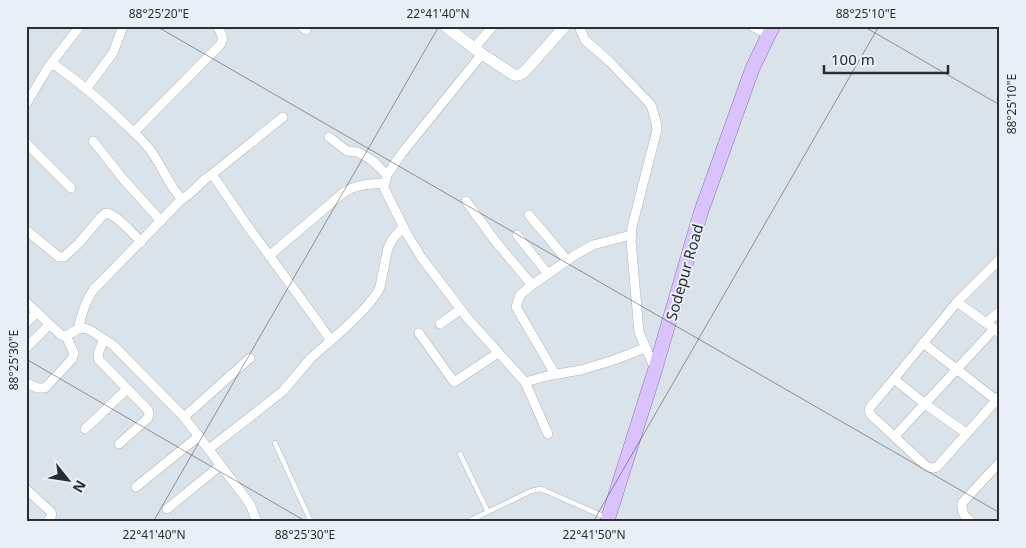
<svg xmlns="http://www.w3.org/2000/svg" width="1026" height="548" viewBox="0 0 1026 548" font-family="'Noto Sans',sans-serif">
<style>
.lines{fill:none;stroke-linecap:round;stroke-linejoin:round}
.service-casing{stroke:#adb5bc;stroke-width:5.5}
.minor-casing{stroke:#adb5bc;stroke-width:10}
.tertiary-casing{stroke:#adb5bc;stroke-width:12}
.primary-casing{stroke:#8d74b4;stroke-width:15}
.service{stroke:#fff;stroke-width:4.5}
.minor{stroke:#fff;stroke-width:9}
.tertiary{stroke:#fff;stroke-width:11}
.primary{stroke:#dac2fd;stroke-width:14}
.ticks{fill:none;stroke:#2b2e31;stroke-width:1;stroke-opacity:0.45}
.labels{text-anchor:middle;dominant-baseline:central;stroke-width:4;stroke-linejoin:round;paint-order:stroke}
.street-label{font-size:15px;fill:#2b2e31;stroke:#e8eff7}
.neatline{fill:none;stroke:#2b2e31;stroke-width:2}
.ticks-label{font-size:12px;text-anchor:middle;fill:#2b2e31}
</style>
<rect width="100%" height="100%" fill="#dae2ea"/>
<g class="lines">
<g class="service-casing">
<g id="service">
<path d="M275 443 311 522"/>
<path d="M460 454 488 512"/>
<path d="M467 522 531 491 540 489 546 491 607 518"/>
</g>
</g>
<g class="minor-casing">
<g id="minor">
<path d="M301 26 306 30"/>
<path d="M579 26 585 40 609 61 651 105 656 122 657 130 632 227 631 241 639 332 655 369"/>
<path d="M752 26 769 35"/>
<path d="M474 48 493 26"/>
<path d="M482 54 402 153 387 175 384 188 407 234 421 257 469 320 525 382 551 375 581 370 614 360 645 348"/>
<path d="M49 66 55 65C80 83 104 103 126 125 136 134 146 143 153 154 163 168 169 186 182 199 194 193 200 181 211 175L214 177 249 228 318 322 329 338 328 343 311 358 283 391 209 449"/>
<path d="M86 89 113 53 123 26"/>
<path d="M26 104 49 66 80 26"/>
<path d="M134 132 220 45C225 38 221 33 217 26"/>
<path d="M329 137 347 151 357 152 363 155 373 161 387 175"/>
<path d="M93 141 124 180 161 221"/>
<path d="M26 142 30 147 71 188"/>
<path d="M211 175 283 117"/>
<path d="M466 201 496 242 532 285"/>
<path d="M529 215 567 260"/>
<path d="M26 230 59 257H64L79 243 101 217 106 213C118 215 132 233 141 242"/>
<path d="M517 235 548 274"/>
<path d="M269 256 343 193C356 184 370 184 385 183"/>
<path d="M26 302 61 335 66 336 78 329 84 328 90 330 113 345 184 417 250 504 257 522"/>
<path d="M957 302 1000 259"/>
<path d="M26 323 37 312"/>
<path d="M986 323 1000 311"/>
<path d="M440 324 461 309"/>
<path d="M78 329C82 314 85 301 94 289L182 199"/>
<path d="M419 333 454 382 498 353"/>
<path d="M1000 333 957 302 894 379 871 406 869 410 871 415 926 466C930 468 933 469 937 467L1000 396"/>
<path d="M104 340C101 347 96 353 99 360L148 410 149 414 148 418 119 444"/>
<path d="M328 343C342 331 373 304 380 287L388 248 392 240 403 227"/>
<path d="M923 343 996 400"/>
<path d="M26 348 49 325"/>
<path d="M555 374 516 307 520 295 532 285 575 255 593 245 631 235"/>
<path d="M894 379 925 404 966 433"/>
<path d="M525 382 548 434"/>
<path d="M26 383 38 388H45L72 359 74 353 66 336"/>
<path d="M184 417 250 358"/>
<path d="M85 429 127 389"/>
<path d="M895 436 994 329"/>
<path d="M136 487 199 436"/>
<path d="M26 489 51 512C53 516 50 519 47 522"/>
<path d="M167 509 221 465"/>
<path d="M971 522C964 517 961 511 962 503L1000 462"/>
<path d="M999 522 1000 521"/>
</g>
</g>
<g class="tertiary-casing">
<path id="tertiary" d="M445 26 482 54 514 75C520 76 523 73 527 69L565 26"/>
</g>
<g class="primary-casing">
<path id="primary" d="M607 522 655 370 701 212 753 67 773 26"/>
</g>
<use href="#service" class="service"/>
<use href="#minor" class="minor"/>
<use href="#tertiary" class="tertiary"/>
<use href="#primary" class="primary"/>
</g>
<path class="ticks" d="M156 26 1000 513M863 26 1000 105M26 359 307 522M153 522 439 26M593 522 879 26"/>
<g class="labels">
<g class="street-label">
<text transform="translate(684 272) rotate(-74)">Sodepur Road</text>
</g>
</g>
<rect width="1026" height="548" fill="none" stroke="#e8eff7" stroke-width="55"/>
<g transform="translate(68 480) rotate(120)" stroke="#e8eff7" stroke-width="4" paint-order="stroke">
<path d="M0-4L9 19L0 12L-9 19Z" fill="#2b2e31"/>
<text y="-8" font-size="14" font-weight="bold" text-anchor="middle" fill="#2b2e31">N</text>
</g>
<path d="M824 65v8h124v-8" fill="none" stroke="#2b2e31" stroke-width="2.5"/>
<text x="831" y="65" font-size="15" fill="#2b2e31" stroke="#e8eff7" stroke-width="4" paint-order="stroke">100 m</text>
<rect x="28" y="28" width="970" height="492" class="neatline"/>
<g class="ticks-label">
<text x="159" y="18">88°25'20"E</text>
<text x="438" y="18">22°41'40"N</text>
<text x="866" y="18">88°25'10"E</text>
<text transform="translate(1012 104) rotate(-90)" y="4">88°25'10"E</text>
<text transform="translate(14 360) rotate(-90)" y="4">88°25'30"E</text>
<text x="154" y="539">22°41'40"N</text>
<text x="305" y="539">88°25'30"E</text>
<text x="594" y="539">22°41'50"N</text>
</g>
</svg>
